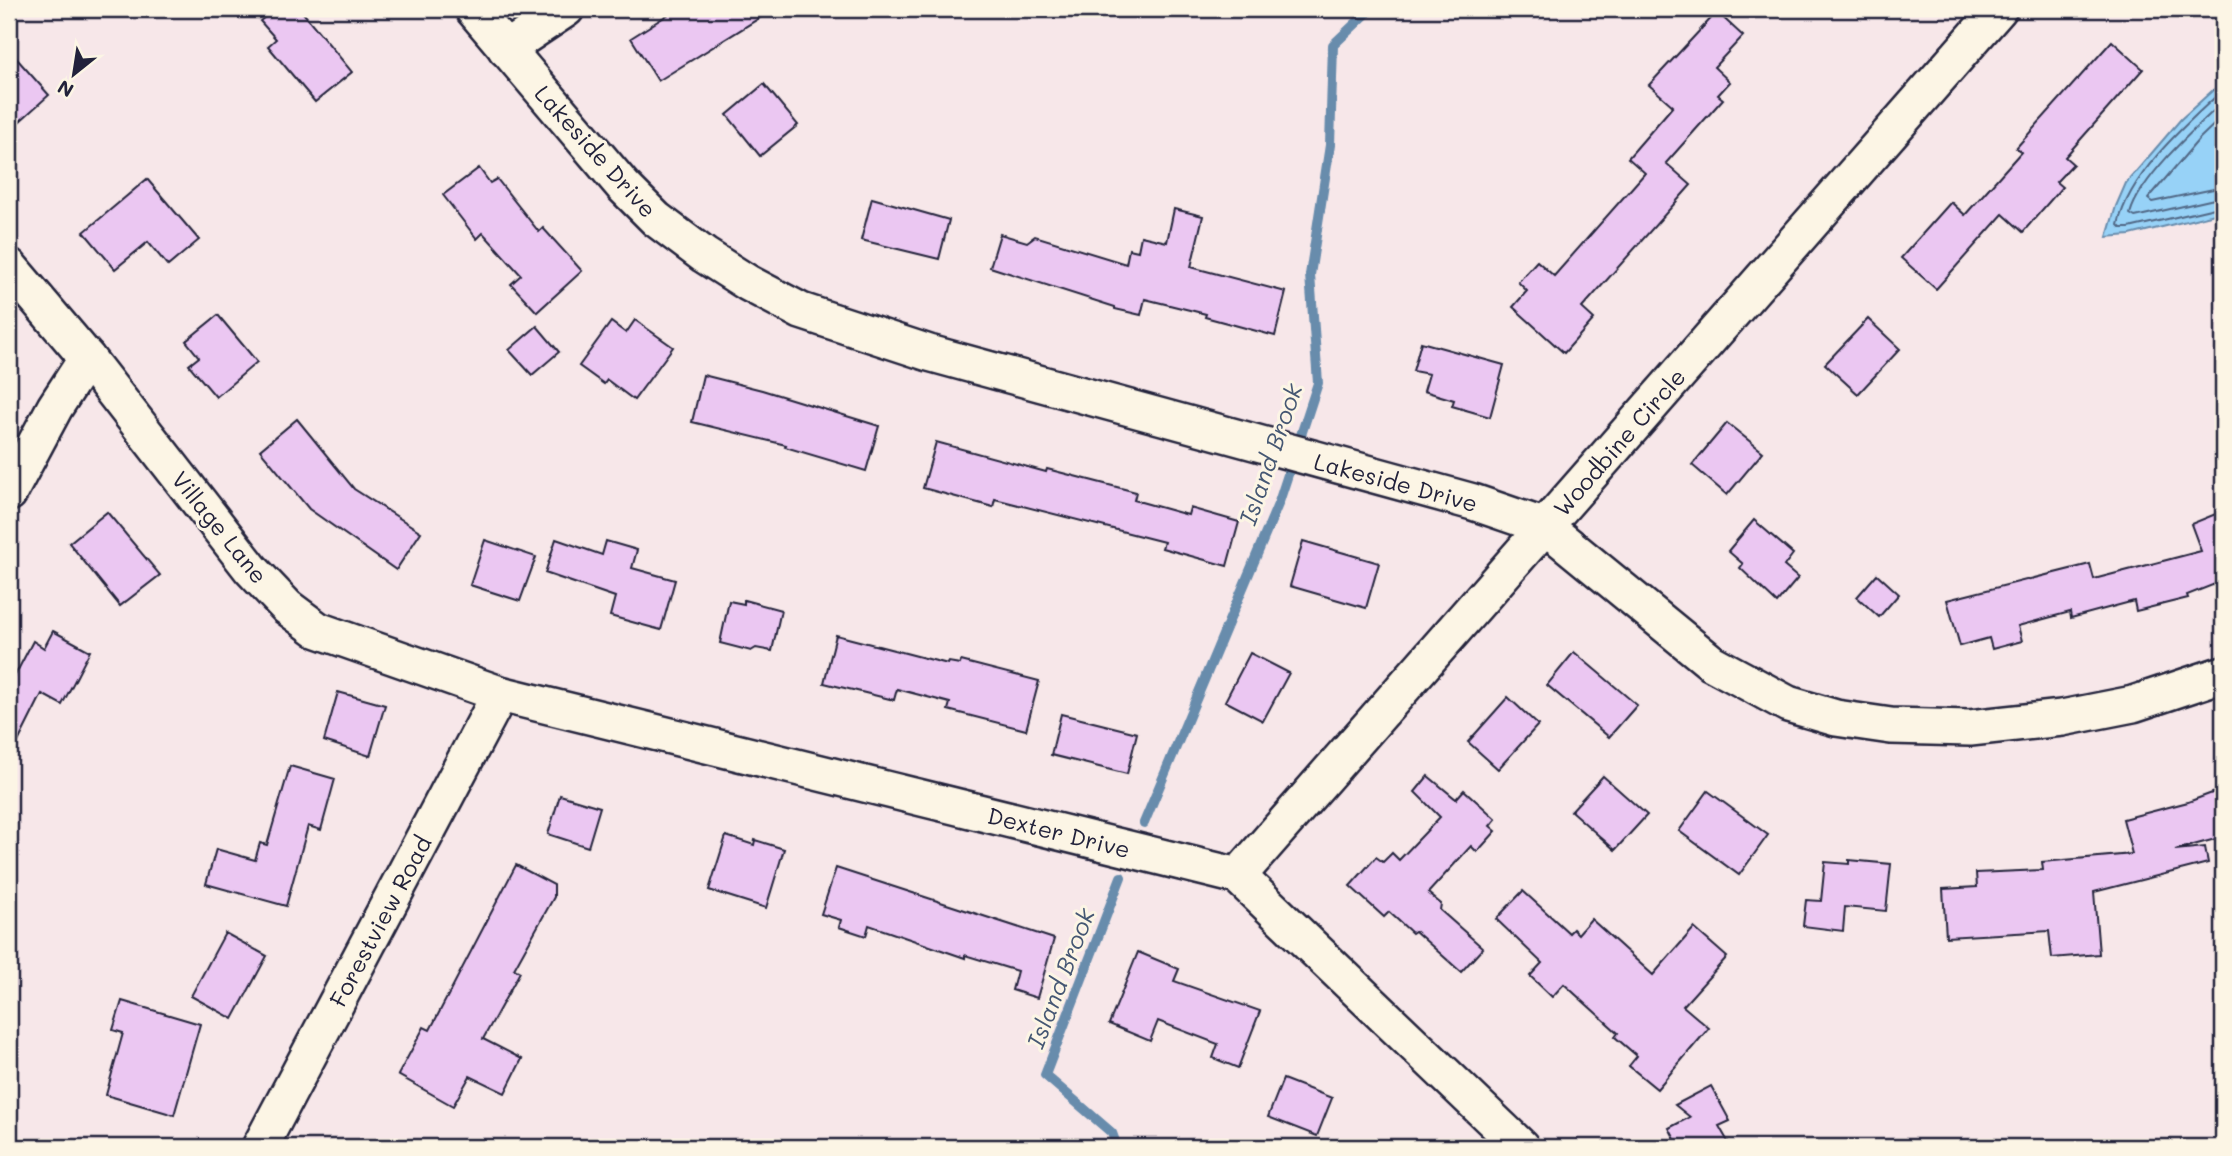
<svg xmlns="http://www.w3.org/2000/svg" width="2232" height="1156" viewBox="0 0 2232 1156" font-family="Mali,sans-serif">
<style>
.water{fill:#97d2f7;stroke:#688cac;stroke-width:2}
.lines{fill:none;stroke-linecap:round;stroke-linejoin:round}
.shore{stroke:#516886;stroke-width:2}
.stream{stroke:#688cac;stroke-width:10}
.building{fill:#ebc7f2;stroke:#22223b;stroke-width:2}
.minor-casing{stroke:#22223b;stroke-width:40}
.minor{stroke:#fcf5e5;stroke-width:35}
.labels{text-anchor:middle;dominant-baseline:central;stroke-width:6;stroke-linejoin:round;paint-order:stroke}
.street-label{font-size:23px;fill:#22223b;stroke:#fcf5e5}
.water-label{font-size:24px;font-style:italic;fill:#455773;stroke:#fcf5e5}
</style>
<rect width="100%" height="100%" fill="#f7e7e9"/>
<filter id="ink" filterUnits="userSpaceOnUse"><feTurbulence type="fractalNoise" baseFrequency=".0143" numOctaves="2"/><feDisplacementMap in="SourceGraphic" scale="14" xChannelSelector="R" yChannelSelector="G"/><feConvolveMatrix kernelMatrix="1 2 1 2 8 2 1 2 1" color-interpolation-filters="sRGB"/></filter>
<g filter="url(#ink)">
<path class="water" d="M2223 81V212L2130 235 2107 237 2116 206 2126 183 2181 119Z"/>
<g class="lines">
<g class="shore">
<path d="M2223 90C2186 124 2129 174 2118 225L2121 228H2129L2223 206"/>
<path d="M2223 102C2195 128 2140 178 2130 214L2135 217 2223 197"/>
<path d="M2223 116 2200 138 2148 199 2152 202 2223 187"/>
</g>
<g class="stream">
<path d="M1144 823 1279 502 1318 383 1310 275 1330 145 1333 45 1371 9"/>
<path d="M1117 1147 1112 1133 1045 1075 1121 877"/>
</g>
</g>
<g class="building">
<path d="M275 9H300L352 72 315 102 268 46 276 39 260 21Z"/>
<path d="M677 9H774L658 81 631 38Z"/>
<path d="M1717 12 1743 36 1714 67 1730 82 1718 95 1723 99 1666 163 1691 185 1582 308 1594 319 1564 353 1513 307 1527 291 1518 282 1537 261 1554 276 1645 173 1628 158 1673 106 1649 85Z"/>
<path d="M2112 41 2143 69 2065 157 2073 164 2056 182 2062 187 2023 232 2003 214 1936 289 1901 258 1951 202 1965 215 2021 152 2016 148Z"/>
<path d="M9 50 49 95 9 131Z"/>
<path d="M764 84 798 125 760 156 727 115Z"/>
<path d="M479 168 490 183 497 179 539 232 543 228 582 271 537 312 511 284 521 275 483 233 477 239 443 195Z"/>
<path d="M147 179 199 240 168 266 148 242 115 269 84 232Z"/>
<path d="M872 198 949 220 939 259 861 240Z"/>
<path d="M1174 209 1203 216 1191 267 1286 292 1275 336 1205 317 1206 314 1145 299 1141 315 1115 309V307L990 267 1000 234 1027 242 1035 236 1126 264 1129 249 1138 251 1141 236 1167 242Z"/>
<path d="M218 315 257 362 216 397 189 365 199 357 186 341Z"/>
<path d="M1868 319 1900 349 1858 394 1825 364Z"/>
<path d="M635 320 673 347 634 400 607 380 604 384 579 366 611 322 626 333Z"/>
<path d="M537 326 559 352 532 375 509 350Z"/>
<path d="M1421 342 1504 365 1490 417 1452 406 1454 400 1424 391 1429 374 1413 371Z"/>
<path d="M703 375 762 390 879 426 866 471 785 447 786 445 692 422Z"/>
<path d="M297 419 354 489 421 532 396 570 309 509 260 450Z"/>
<path d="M1727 423 1763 452 1727 495 1692 465Z"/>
<path d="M936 442 1046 472 1047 469 1136 492 1134 500 1188 515 1190 508 1239 522 1227 566 1162 548 1164 542 995 499 993 507 923 488Z"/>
<path d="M2223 511V601L2215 584 2187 595 2188 598 2136 611 2134 601 2071 618 2070 612 2018 626 2022 641 1992 649 1989 638 1960 646 1947 600 2090 564 2094 579 2201 551 2191 524Z"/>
<path d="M107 512 160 575 120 606 69 543Z"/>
<path d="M1754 520 1793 554 1784 566 1798 578 1777 603 1740 568 1743 564 1728 551Z"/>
<path d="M556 539 602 555 606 541 637 550 632 568 675 580 661 630 610 616 615 597 545 573Z"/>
<path d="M485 540 536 557 520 601 470 585Z"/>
<path d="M1303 541 1379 563 1366 608 1290 586Z"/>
<path d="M1877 574 1899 594 1879 617 1857 597Z"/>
<path d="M744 600 781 610 772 651 756 648 751 651 720 643 729 601 744 604Z"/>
<path d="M53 631 90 651 62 705 42 694 9 760V687L33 641 44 648Z"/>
<path d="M836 635 948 664 949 662 960 664 961 661 1039 681 1026 730 948 710 950 703 897 689 894 700 824 683Z"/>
<path d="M1574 652 1637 705 1609 737 1547 685Z"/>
<path d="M1250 653 1289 673 1263 721 1225 701Z"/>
<path d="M338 692 385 705 370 756 324 741Z"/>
<path d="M1508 697 1538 725 1498 769 1468 742Z"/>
<path d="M1061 714 1137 733 1127 774 1051 755Z"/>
<path d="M290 766 335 779 321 830 308 826 286 906 206 884 216 849 255 860 260 843 267 845Z"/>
<path d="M1428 776 1456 799 1464 790 1496 819 1490 826 1496 831 1477 852 1471 846 1428 893 1441 904 1440 910 1483 948 1461 972 1415 931 1412 933 1389 912 1384 917 1350 886 1376 857 1383 862 1392 853 1399 860 1440 817 1415 792Z"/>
<path d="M1603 776 1647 815 1615 850 1571 811Z"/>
<path d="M2223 789V837L2175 850 2205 847 2208 863 2094 892 2099 954 2052 958 2049 931 1946 937 1943 889 1977 887 1976 873 2043 870 2042 862 2132 854 2123 819 2188 802Z"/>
<path d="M1708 791 1768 835 1739 875 1679 831Z"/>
<path d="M560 795 600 807 588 847 548 834Z"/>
<path d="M726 836 754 845 755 840 784 849 766 908 709 890Z"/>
<path d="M1849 860 1891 864 1886 911 1845 907 1843 931 1803 926 1806 900 1821 901 1825 862 1849 864Z"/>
<path d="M516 865 554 885V897L514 969 520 972 483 1039 522 1059 505 1093 470 1076 453 1106 398 1075 424 1027 430 1030Z"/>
<path d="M836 868 1054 939 1037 998 1012 990 1017 971 965 955V958L869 925 866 936 839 927 841 920 821 914Z"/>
<path d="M1523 891 1569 933 1573 929 1578 934 1591 919 1653 975 1694 928 1727 957 1683 1006 1709 1028 1657 1089 1629 1066 1637 1056 1615 1037 1618 1033 1564 984 1552 997 1530 976 1542 963 1496 919Z"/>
<path d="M225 933 267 956 233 1019 191 996Z"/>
<path d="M1138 952 1179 969 1174 981 1260 1011 1238 1068 1213 1058 1218 1044 1158 1021 1150 1041 1109 1024Z"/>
<path d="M122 1001 200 1024 174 1115 106 1095 123 1033 113 1030Z"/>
<path d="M1283 1079 1332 1098 1317 1136 1268 1117Z"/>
<path d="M1711 1086 1730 1121 1719 1126 1731 1147H1679L1669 1128 1690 1117 1675 1105Z"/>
</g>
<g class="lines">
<g class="minor-casing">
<g id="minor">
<path d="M473 9 623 186 656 219 704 255 748 283 801 311 929 353 1473 502 1546 527 1712 663 1788 704 1836 718 1891 726 1970 728 2062 718 2133 704 2223 674"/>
<path d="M506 49 566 9"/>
<path d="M9 266 87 358 251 569 287 607 318 630 500 694 1238 876 1521 1147"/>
<path d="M9 493 55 407 87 358"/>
<path d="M1238 876 1999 9"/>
<path d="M260 1147 500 694"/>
</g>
</g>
<use href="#minor" class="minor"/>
</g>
</g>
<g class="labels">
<g class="street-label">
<text transform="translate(596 151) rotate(48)">Lakeside Drive</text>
<text transform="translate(1619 442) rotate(-49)">Woodbine Circle</text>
<text transform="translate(1396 482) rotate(15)">Lakeside Drive</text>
<text transform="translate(220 527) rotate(51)">Village Lane</text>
<text transform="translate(1059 832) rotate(14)">Dexter Drive</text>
<text transform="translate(380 921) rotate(-62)">Forestview Road</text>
</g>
<g class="water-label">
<text transform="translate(1270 454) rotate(-71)">Island Brook</text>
<text transform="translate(1060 978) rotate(-69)">Island Brook</text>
</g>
</g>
<rect width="2232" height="1156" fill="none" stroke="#fcf5e5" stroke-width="35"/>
<rect x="18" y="18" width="2197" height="1121" fill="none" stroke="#22223b" stroke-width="2.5" filter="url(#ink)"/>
<g transform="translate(74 74) rotate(210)" stroke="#fcf5e5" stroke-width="5" paint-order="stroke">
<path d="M0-5L12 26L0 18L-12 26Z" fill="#22223b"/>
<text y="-10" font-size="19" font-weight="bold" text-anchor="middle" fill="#22223b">N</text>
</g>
</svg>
